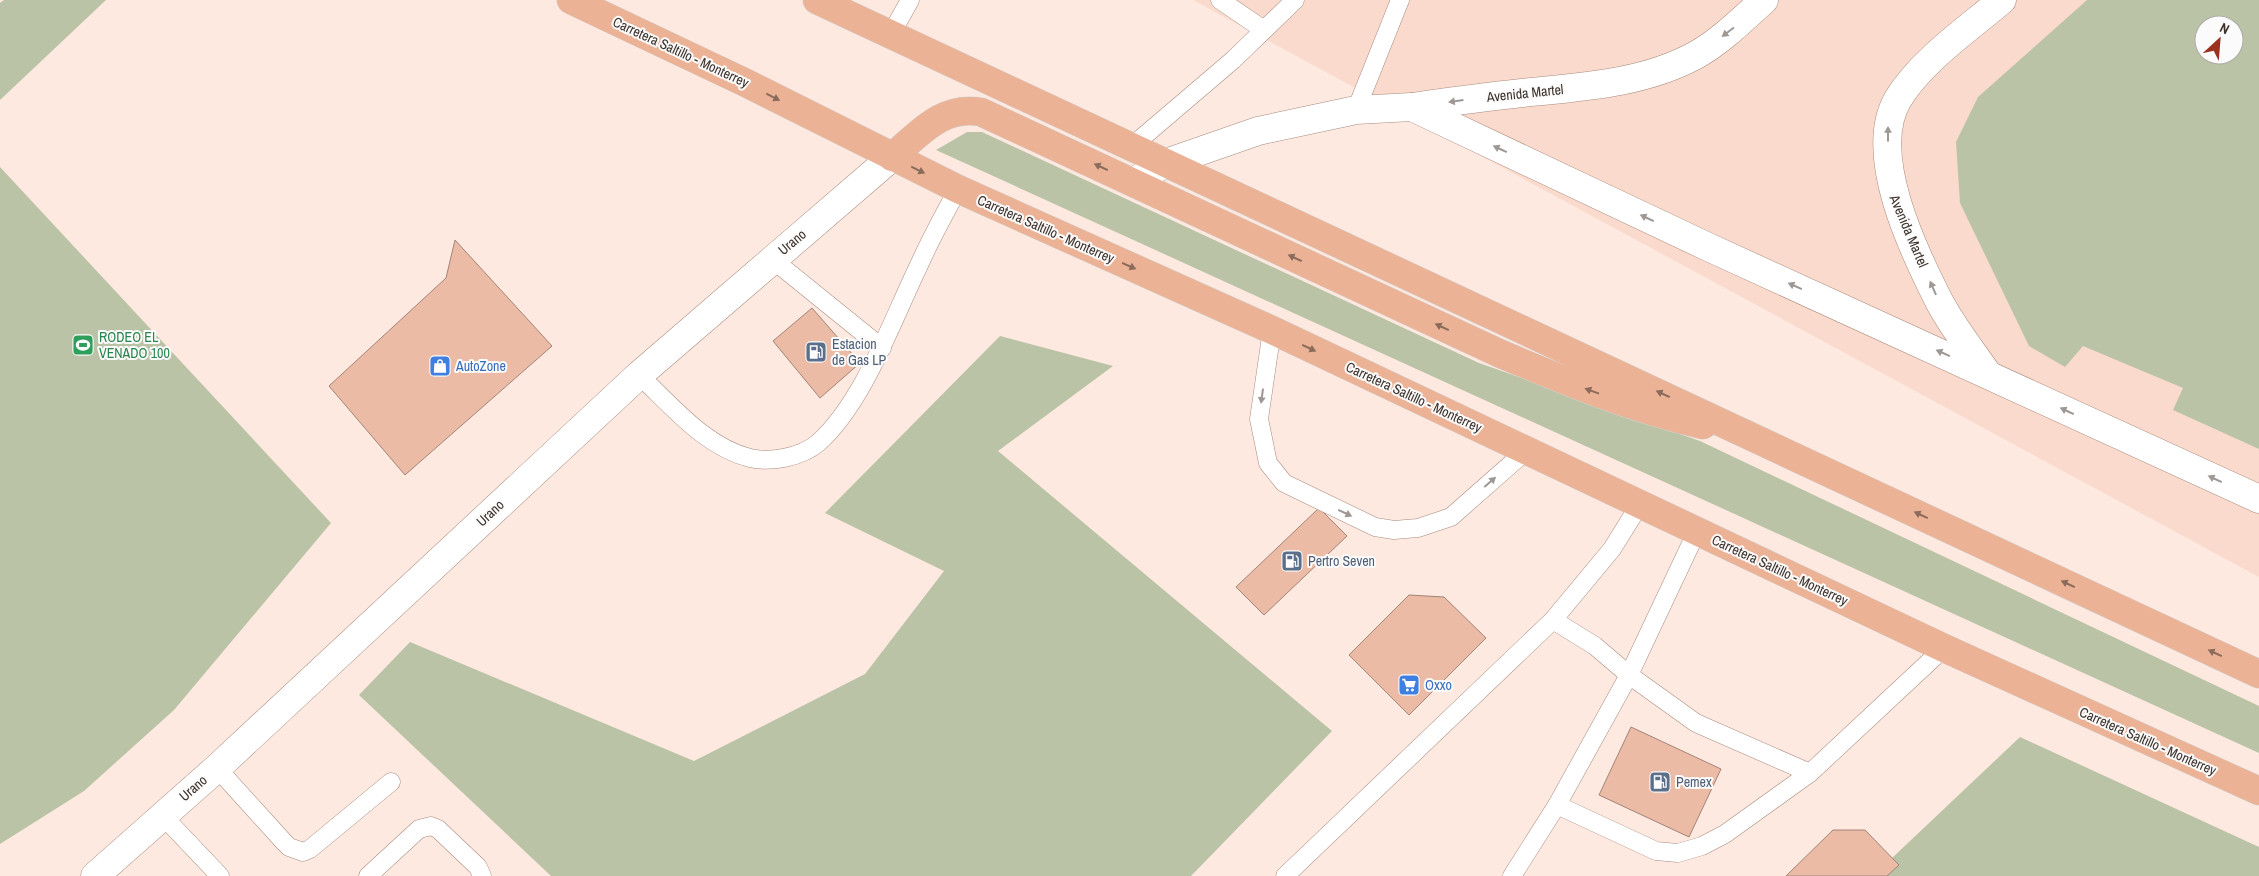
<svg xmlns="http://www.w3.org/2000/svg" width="2259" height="876" viewBox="0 0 2259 876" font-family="'Archivo Narrow',sans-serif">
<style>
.built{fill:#fadacc;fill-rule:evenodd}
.green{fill:#bac3a5;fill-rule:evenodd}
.building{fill:#ebbba6;stroke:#a28478}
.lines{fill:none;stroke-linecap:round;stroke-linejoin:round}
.service-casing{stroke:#a88b7e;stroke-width:19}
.minor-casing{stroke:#a88b7e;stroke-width:29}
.tertiary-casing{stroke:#a88b7e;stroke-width:29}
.primary-casing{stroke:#d4d2d0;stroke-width:29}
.service{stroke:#fff;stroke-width:18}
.minor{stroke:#fff;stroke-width:28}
.tertiary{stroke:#fff;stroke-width:28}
.primary{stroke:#ebb296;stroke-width:28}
.oneway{fill:#9e9895}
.oneway2{fill:#8b6b5b}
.labels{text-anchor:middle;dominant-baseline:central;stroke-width:4;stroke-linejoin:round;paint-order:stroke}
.street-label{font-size:14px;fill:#3d312b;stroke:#fbfbfb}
.leisure-label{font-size:14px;fill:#27864d;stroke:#fbfbfb;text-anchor:start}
.service-label{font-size:14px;fill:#4e5e75;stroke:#fbfbfb;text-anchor:start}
.shop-label{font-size:14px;fill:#366cbe;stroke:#fbfbfb;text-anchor:start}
</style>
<rect width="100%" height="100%" fill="#fde9e0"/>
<path class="built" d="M1193 0H2259V577ZM2204 25H2234V55H2204Z"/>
<g class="green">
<path d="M4 0H106L0 100V3Z"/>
<path d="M2087 0H2259V449L2173 410 2183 388 2083 346 2065 367 2029 346 1960 203 1956 142 1978 97ZM2204 25H2234V55H2204Z"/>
<path d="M967 132H982L1479 363 1700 441 2259 706V753L936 150Z"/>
<path d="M0 167 331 523 174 710 84 791 0 844Z"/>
<path d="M1000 336 1113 366 998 451 1332 731 1191 876H551L359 695 410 642 694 761 865 674 944 571 825 513Z"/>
<path d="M2020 737 2259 847V876H1873Z"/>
</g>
<g class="building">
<path d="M455 240 552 346 405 475 329 386 446 278Z"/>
<path d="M812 308 860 363 820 398 773 341Z"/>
<path d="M1319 508 1347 536 1264 615 1236 587Z"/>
<path d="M1409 595 1444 597 1486 638 1409 715 1349 655Z"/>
<path d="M1631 727 1721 769 1689 837 1599 795Z"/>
<path d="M1833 830H1865L1899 865 1887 876H1786Z"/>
</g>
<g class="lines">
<g class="service-casing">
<g id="service">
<path d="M1220 0 1264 30"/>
<path d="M891 34 910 0"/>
<path d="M1356 110 1400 0"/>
<path d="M1131 147 1233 60 1295 0"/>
<path d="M772 259 882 348"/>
<path d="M1272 330 1259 419 1268 463 1284 483 1375 527 1394 530 1418 528 1451 517 1527 450"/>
<path d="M639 375C671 405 705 447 750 458 771 463 801 457 818 443 864 402 893 318 920 263 931 238 945 213 958 189"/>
<path d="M1697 531 1629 675 1557 805 1656 851 1678 853 1702 846 1725 834 1810 773 1944 648"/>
<path d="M1553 620 1595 646 1629 675 1696 723 1810 773"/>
<path d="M217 768 284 842 289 847 303 852 310 849 391 782"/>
<path d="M162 815 220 876"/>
<path d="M368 876 419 829 431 826 438 829 478 867 482 876"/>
<path d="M1285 876 1553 620 1612 549 1640 504"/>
<path d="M1512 876 1557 805"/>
</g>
</g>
<g class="minor-casing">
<g id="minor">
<path d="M1412 107C1448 102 1485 97 1522 93 1580 87 1643 84 1696 55 1721 41 1743 19 1764 0"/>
<path d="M1133 182 1166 163 1258 131 1356 110 1412 107 1706 246 2259 499"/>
<path d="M1987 373C1971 350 1952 326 1939 301 1913 250 1866 153 1898 99 1921 61 1968 29 2002 0"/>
</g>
</g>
<g class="tertiary-casing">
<path id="tertiary" d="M95 876 217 768 639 375 892 157"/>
</g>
<g class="primary-casing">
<g id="primary">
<path d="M571 0 744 82 958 189 1272 330 1944 648 2259 791"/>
<path d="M817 0 2259 674"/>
<path d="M892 157C919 134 942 105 981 112L1501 354C1568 382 1632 409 1703 425"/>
</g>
</g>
<use href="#service" class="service"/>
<use href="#minor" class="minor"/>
<use href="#tertiary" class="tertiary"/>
<use href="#primary" class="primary"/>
</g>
<defs><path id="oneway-solid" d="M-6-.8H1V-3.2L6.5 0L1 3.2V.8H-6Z" transform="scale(1.25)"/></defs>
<g class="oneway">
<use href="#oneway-solid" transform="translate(1728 32) rotate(143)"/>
<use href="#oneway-solid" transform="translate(1456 101) rotate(172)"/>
<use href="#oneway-solid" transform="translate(1888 134) rotate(-90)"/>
<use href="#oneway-solid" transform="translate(1500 149) rotate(-155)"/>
<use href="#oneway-solid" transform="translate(1647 218) rotate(-155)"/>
<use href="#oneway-solid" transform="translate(1795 286) rotate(-156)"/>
<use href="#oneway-solid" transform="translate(1933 288) rotate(-114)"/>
<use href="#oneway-solid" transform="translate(1943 353) rotate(-156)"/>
<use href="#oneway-solid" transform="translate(1262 396) rotate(98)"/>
<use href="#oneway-solid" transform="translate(2067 411) rotate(-155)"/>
<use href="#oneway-solid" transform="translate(2215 479) rotate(-155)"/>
<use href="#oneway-solid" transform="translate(1490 482) rotate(-41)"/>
<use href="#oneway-solid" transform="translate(1345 513) rotate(25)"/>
</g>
<g class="oneway2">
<use href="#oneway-solid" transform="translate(773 97) rotate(27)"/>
<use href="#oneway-solid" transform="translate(1101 167) rotate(-155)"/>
<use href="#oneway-solid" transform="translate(918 170) rotate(26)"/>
<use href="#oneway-solid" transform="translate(1295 258) rotate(-155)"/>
<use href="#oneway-solid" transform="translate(1129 266) rotate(24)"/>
<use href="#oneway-solid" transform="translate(1442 327) rotate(-155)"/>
<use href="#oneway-solid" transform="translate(1309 348) rotate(25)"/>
<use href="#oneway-solid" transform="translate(1592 391) rotate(-160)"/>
<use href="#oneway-solid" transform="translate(1663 394) rotate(-155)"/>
<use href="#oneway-solid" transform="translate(1921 515) rotate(-155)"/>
<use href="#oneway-solid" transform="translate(2068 584) rotate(-155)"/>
<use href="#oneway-solid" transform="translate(2215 653) rotate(-155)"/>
</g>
<defs>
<g id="stadium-square" transform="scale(1.125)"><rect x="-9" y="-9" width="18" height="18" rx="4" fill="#2e9e5b" stroke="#fbfbfb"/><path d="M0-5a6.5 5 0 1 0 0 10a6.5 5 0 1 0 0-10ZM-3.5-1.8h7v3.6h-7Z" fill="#fff"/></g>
<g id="fuel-square" transform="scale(1.125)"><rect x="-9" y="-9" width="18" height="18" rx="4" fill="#5c6f8a" stroke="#fbfbfb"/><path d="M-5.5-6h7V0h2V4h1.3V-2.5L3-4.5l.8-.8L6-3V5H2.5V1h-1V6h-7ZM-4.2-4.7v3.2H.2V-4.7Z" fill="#fff"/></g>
<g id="shop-square" transform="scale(1.125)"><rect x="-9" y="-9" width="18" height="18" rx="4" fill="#3f7fe0" stroke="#fbfbfb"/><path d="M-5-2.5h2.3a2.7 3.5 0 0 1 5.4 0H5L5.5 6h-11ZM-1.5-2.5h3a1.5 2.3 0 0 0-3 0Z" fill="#fff"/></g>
<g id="supermarket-square" transform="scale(1.125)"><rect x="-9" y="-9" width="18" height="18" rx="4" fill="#3f7fe0" stroke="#fbfbfb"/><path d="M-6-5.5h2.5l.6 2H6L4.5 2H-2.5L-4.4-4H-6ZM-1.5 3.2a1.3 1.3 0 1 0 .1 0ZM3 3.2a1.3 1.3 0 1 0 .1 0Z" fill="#fff"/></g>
</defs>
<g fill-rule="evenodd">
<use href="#stadium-square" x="83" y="345"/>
<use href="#fuel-square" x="816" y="352"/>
<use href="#shop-square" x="440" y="366"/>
<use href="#fuel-square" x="1292" y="561"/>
<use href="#supermarket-square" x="1409" y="685"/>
<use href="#fuel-square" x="1660" y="782"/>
</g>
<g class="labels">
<g class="street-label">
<text transform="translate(681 52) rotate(25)">Carretera Saltillo - Monterrey</text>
<text transform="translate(1525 93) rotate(-6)">Avenida Martel</text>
<text transform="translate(1046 229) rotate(24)">Carretera Saltillo - Monterrey</text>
<text transform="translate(1909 231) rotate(67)">Avenida Martel</text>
<text transform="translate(792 242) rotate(-40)">Urano</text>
<text transform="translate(1414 397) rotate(25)">Carretera Saltillo - Monterrey</text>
<text transform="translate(490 513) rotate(-43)">Urano</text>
<text transform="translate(1780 570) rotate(25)">Carretera Saltillo - Monterrey</text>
<text transform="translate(2148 741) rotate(24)">Carretera Saltillo - Monterrey</text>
<text transform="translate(193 788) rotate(-41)">Urano</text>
</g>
<g class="leisure-label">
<text x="99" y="337">RODEO EL<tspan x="99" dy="16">VENADO 100</tspan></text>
</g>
<g class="service-label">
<text x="832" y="344">Estacion<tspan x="832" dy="16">de Gas LP</tspan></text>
<text x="1308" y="561">Pertro Seven</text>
<text x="1676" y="782">Pemex</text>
</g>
<g class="shop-label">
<text x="456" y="366">AutoZone</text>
<text x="1425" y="685">Oxxo</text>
</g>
</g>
<g transform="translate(2219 40) rotate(26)"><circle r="24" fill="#fbfbfb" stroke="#afaaa8"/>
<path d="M0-4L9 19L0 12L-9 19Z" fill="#9b311f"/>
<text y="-8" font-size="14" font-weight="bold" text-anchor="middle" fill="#3d312b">N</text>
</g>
</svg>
